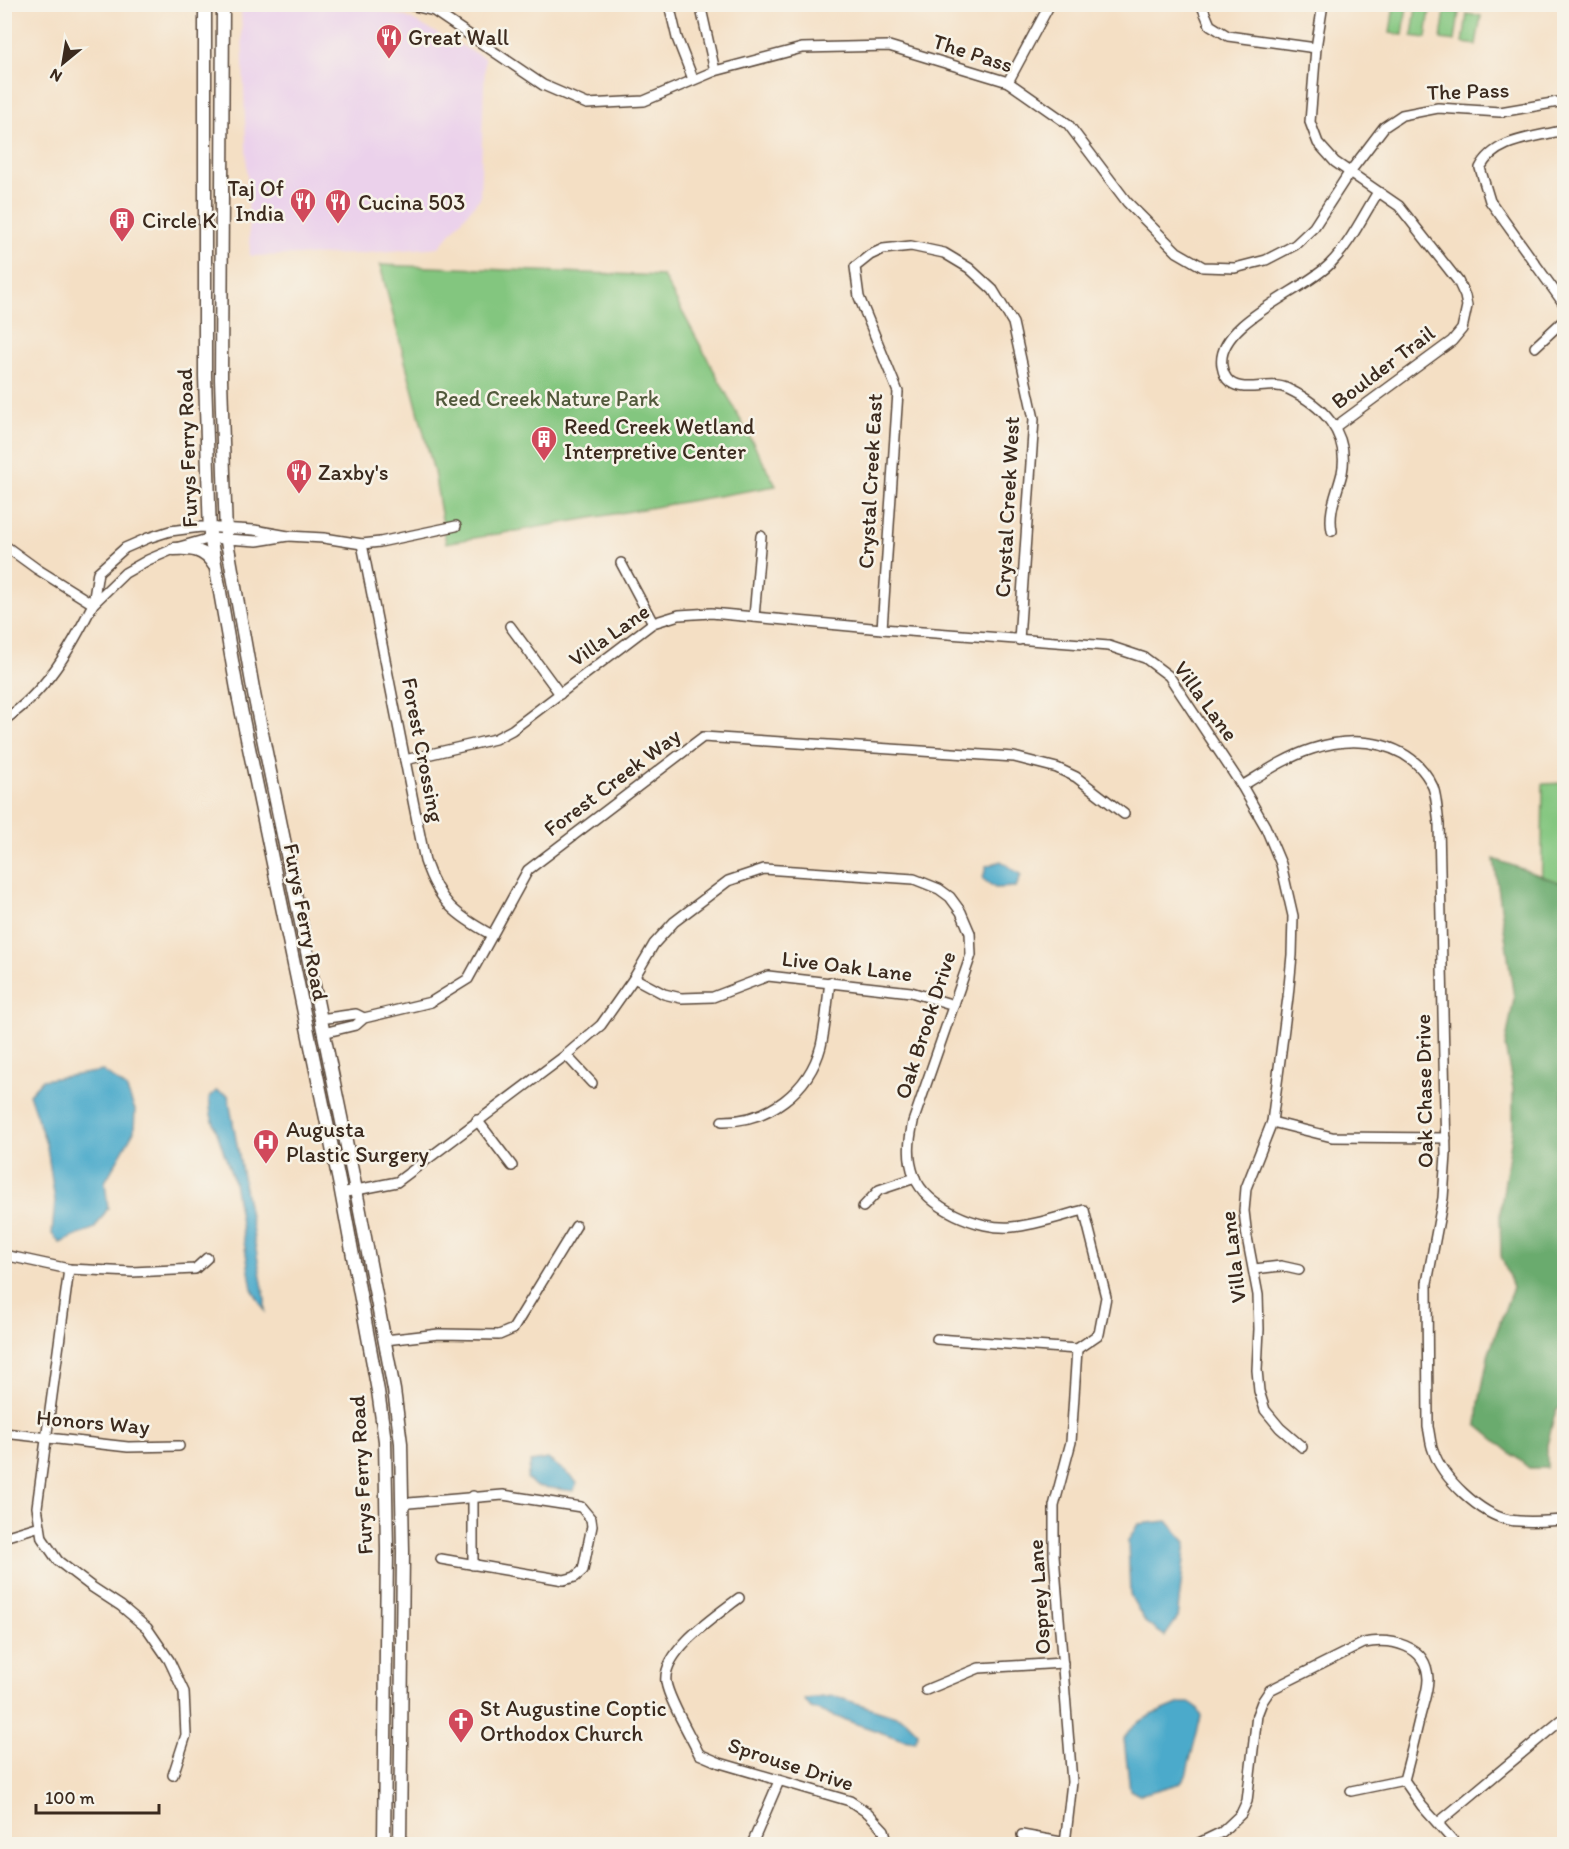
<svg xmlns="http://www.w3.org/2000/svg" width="1569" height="1849" viewBox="0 0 1569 1849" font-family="Itim,sans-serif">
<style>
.built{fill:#ebd1eb}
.green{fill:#83c67f;stroke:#5f784e;stroke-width:1.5}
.forest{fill:#6aab6e;stroke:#526a46;stroke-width:1.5}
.water{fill:#4caacb;stroke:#446a74;stroke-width:1.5}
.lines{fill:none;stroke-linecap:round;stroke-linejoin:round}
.minor-casing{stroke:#574537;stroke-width:12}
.major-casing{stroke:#574537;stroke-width:15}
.minor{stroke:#fff;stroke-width:9}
.major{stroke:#fff;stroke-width:12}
.labels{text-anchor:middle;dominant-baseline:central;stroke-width:5;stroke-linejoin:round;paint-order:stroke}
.poi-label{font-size:22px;fill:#3b2a1e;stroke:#f7f3e8;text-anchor:start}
.street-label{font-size:22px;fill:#3b2a1e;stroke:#f7f3e8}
.park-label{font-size:22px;fill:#51593b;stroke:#f7f3e8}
</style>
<rect width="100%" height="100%" fill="#f7f3e8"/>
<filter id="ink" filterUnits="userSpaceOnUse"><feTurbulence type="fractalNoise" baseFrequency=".0167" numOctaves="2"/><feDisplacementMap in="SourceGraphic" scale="12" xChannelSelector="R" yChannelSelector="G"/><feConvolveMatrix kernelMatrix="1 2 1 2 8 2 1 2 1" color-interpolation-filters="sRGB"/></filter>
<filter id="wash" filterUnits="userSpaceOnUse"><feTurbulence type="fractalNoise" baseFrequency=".008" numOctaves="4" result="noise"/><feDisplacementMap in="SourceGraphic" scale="24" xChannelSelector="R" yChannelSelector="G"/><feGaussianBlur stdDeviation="1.35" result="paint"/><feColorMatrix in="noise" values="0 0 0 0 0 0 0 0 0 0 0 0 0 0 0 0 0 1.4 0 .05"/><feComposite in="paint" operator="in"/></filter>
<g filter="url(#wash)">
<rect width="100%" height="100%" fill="#f4dfc4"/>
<path class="built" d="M241 5H356L406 17 485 58 480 198 439 247 354 254 250 256Z"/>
<g class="green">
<path d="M1394 5 1407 6 1403 35 1390 33Z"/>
<path d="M1416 7 1430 9 1426 38 1412 36Z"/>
<path d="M1445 11 1459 12 1455 41 1441 39Z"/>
<path d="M1467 14 1481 16 1476 45 1463 43Z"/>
<path d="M380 265 663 276 776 486 446 543 434 472Z"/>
<path d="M1564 783V1281L1535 1280 1543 784Z"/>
</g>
<path class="forest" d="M1494 859 1564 884V1070L1561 1082 1564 1111V1405L1556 1410 1547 1445V1468H1529L1477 1425 1479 1403 1489 1352 1513 1287 1501 1256 1500 1213 1513 1128V1088L1505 1046 1514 998Z"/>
<g class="water">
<path d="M1001 861 1021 875 1016 887 995 888 983 879 986 866Z"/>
<path d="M103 1071 126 1088 135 1110 134 1131 105 1182 108 1208 95 1228 60 1243 52 1234 55 1201 47 1147 29 1094 42 1080Z"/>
<path d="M216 1091 228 1095 265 1299V1311L252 1289 234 1182 211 1115 209 1098Z"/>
<path d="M548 1459 572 1477 577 1483 573 1491 535 1486 527 1478 531 1462Z"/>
<path d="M1167 1521 1186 1542 1177 1619 1165 1636 1146 1623 1130 1595 1128 1541 1138 1524Z"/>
<path d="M834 1696 905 1719 918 1732 915 1742 903 1740 811 1708 804 1699Z"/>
<path d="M1180 1703H1191L1198 1708 1201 1717 1186 1776 1181 1783 1139 1795 1130 1790 1124 1739C1131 1720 1163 1711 1180 1703Z"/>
</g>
</g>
<g filter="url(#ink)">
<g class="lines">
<g class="minor-casing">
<g id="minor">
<path d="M406 4 434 11 543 85 587 104 644 101 715 71 802 48 889 46 1008 82 1068 124 1127 202 1177 252 1203 267 1235 268 1266 260 1295 245 1314 227 1349 173 1384 127 1402 115 1438 108 1500 112 1564 101"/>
<path d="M669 4 677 38 693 79"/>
<path d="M700 4 715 71"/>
<path d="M1201 4 1210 25 1228 36 1316 48"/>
<path d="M1323 4 1316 48 1310 122 1318 143 1335 162 1399 206 1458 281 1465 296 1467 306 1462 329 1452 341 1335 427"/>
<path d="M1008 82 1050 4"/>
<path d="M1564 130C1535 138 1495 138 1480 168L1490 201 1564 304"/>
<path d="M1535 347 1564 320"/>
<path d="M201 527 254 530 288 536 257 541 211 538 176 548 148 560 125 573 93 604 98 572 125 548 148 538 170 531Z"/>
<path d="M1332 531C1328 510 1337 494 1342 473 1350 433 1322 405 1288 389 1270 380 1246 394 1230 382 1225 378 1223 372 1222 366 1215 323 1304 291 1330 264 1350 244 1363 216 1378 192"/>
<path d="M288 536 324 538 362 544 380 542 456 526"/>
<path d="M362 544 425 861C439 902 455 915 492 935"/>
<path d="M4 545 37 569 93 604C71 648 46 692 4 720"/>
<path d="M621 563 653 623"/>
<path d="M754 617 761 536"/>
<path d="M510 626 560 694"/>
<path d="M882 629 898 392 859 297 855 267 870 255 883 249 911 246 944 253 969 268 993 290 1013 323 1034 419 1019 640"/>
<path d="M405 760 495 739 512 730 653 623 679 615 711 613 882 629 1109 646 1145 658 1169 676 1242 786 1265 826 1281 864 1293 916 1292 955 1288 997 1272 1122 1246 1188 1244 1211 1247 1237 1258 1295 1259 1329 1257 1370 1259 1391 1265 1410 1280 1428 1302 1447"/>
<path d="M1242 786C1265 772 1287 757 1312 749 1356 734 1412 741 1433 787 1437 798 1437 812 1439 824L1446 1154 1443 1198 1427 1283 1428 1427C1430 1434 1430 1443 1433 1450 1442 1478 1480 1514 1509 1520 1527 1523 1546 1521 1564 1520"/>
<path d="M634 978 664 994 681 998 713 997 768 976 911 992 954 1005"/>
<path d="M320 1019 356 1014 364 1018"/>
<path d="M323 1033 356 1025 364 1018 431 1002 468 979 528 870 703 737 1014 757 1057 768 1076 777 1124 814"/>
<path d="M566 1055 592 1083"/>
<path d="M477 1120 512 1166"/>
<path d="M722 1121C768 1122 809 1091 821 1046 826 1025 827 1003 830 982"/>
<path d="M1272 1122 1332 1137 1446 1138"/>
<path d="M341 1193 397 1182 566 1055 601 1025 634 978 654 944 674 922 728 881 764 869 914 879 939 889 950 897 961 912 970 933 971 955 913 1122C909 1141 907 1157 914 1176 927 1208 979 1230 1012 1227 1036 1225 1061 1216 1084 1210L1106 1297 1099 1334 1077 1349 937 1339"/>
<path d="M863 1207 879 1190 915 1178"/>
<path d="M4 1255 69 1269 132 1272 195 1269 207 1258"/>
<path d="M69 1269 37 1507 42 1538 58 1561 92 1587 121 1606 147 1628 169 1660 184 1692 186 1735 173 1775"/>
<path d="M1254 1269 1281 1266 1299 1270"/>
<path d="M385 1340 439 1334 499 1335 513 1329 576 1226"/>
<path d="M4 1433 128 1447 179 1446"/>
<path d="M402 1506 409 1503 503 1495 581 1507 591 1519 592 1526 583 1570 575 1577 564 1580 441 1559"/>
<path d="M4 1537 40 1526"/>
<path d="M473 1565V1496"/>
<path d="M739 1598C717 1615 662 1651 666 1682 668 1698 691 1737 699 1754L720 1763 850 1801 868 1813 884 1830 888 1844"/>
<path d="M926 1690 979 1668 1063 1663"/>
<path d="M1351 1791 1404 1780"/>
<path d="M1438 1823 1564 1718"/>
<path d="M1022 1835 1072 1844"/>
<path d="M752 1844 779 1781"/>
<path d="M1065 1844 1072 1782 1054 1555V1506L1071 1442 1077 1349"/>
<path d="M1197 1844 1222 1832 1241 1814 1247 1801 1257 1715 1262 1702 1270 1690 1364 1643C1390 1638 1427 1644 1428 1679 1428 1691 1423 1704 1420 1716 1415 1737 1410 1758 1404 1780L1422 1806 1456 1844"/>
</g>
</g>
<g class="major-casing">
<g id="major">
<path d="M205 4V376L210 535 238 695 340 1186 378 1391 385 1441 387 1549 384 1844"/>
<path d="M223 4 221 379 226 536 254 694 356 1190 394 1390 401 1443 403 1552 400 1844"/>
<path d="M174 549C191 548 204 549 214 565"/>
</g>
</g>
<use href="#minor" class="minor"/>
<use href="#major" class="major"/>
</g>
</g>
<defs>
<g id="restaurant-pin" transform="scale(1.35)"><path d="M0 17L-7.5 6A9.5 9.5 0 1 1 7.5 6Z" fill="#d1495b" stroke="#f7f3e8"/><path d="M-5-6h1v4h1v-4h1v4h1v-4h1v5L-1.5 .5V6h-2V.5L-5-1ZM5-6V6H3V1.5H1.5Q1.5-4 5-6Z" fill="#fff"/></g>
<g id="building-pin" transform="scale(1.35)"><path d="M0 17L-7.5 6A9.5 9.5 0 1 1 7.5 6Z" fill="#d1495b" stroke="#f7f3e8"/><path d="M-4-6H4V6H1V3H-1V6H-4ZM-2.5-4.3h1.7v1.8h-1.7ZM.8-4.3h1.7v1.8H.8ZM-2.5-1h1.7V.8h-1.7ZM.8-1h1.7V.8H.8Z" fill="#fff"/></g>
<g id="hospital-pin" transform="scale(1.35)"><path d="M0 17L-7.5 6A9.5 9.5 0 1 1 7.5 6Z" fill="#d1495b" stroke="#f7f3e8"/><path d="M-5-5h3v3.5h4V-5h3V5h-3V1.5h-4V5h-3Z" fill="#fff"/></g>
<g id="church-pin" transform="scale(1.35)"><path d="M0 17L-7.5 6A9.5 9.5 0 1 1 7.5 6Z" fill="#d1495b" stroke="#f7f3e8"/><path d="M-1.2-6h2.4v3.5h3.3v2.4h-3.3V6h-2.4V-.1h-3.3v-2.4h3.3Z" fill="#fff"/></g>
</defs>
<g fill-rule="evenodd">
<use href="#restaurant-pin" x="389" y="37"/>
<use href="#restaurant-pin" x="303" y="201"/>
<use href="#restaurant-pin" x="338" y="202"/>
<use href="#building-pin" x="122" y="220"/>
<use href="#building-pin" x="544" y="439"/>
<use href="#restaurant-pin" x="299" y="472"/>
<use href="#hospital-pin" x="266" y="1142"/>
<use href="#church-pin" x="461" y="1721"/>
</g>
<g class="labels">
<g class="poi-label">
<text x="408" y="37">Great Wall</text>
<text x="284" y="188" text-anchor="end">Taj Of<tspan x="284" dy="25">India</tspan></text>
<text x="358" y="202">Cucina 503</text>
<text x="142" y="220">Circle K</text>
<text x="564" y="426">Reed Creek Wetland<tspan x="564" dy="25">Interpretive Center</tspan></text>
<text x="318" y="472">Zaxby's</text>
<text x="286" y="1129">Augusta<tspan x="286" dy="25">Plastic Surgery</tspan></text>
<text x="480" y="1708">St Augustine Coptic<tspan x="480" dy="25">Orthodox Church</tspan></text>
</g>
<g class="street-label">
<text transform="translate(973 53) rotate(18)">The Pass</text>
<text transform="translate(1468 91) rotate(-2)">The Pass</text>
<text transform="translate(1383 367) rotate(-37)">Boulder Trail</text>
<text transform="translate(187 448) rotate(-92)">Furys Ferry Road</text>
<text transform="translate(870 481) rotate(-87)">Crystal Creek East</text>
<text transform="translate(1007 507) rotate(-87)">Crystal Creek West</text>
<text transform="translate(609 635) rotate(-35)">Villa Lane</text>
<text transform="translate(1206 701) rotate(54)">Villa Lane</text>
<text transform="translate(423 750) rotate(79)">Forest Crossing</text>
<text transform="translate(612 782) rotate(-37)">Forest Creek Way</text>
<text transform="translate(306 922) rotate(79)">Furys Ferry Road</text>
<text transform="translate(847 966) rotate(7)">Live Oak Lane</text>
<text transform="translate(925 1025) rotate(-72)">Oak Brook Drive</text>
<text transform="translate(1424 1091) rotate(-91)">Oak Chase Drive</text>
<text transform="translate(1233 1257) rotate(-97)">Villa Lane</text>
<text transform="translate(93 1422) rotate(5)">Honors Way</text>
<text transform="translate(361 1475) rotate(-93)">Furys Ferry Road</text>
<text transform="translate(1039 1597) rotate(-94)">Osprey Lane</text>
<text transform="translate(791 1764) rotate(18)">Sprouse Drive</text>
</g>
<g class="park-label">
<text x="547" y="398">Reed Creek Nature Park</text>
</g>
</g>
<rect width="1569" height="1849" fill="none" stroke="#f7f3e8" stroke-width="24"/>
<g transform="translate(63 63) rotate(210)" stroke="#f7f3e8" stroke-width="4.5" paint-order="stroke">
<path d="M0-4.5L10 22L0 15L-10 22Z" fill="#3b2a1e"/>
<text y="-9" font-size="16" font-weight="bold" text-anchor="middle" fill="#3b2a1e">N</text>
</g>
<path d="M36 1804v9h123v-9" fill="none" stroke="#3b2a1e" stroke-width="3"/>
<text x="45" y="1804" font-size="18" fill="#3b2a1e" stroke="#f7f3e8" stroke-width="4.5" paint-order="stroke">100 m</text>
</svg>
